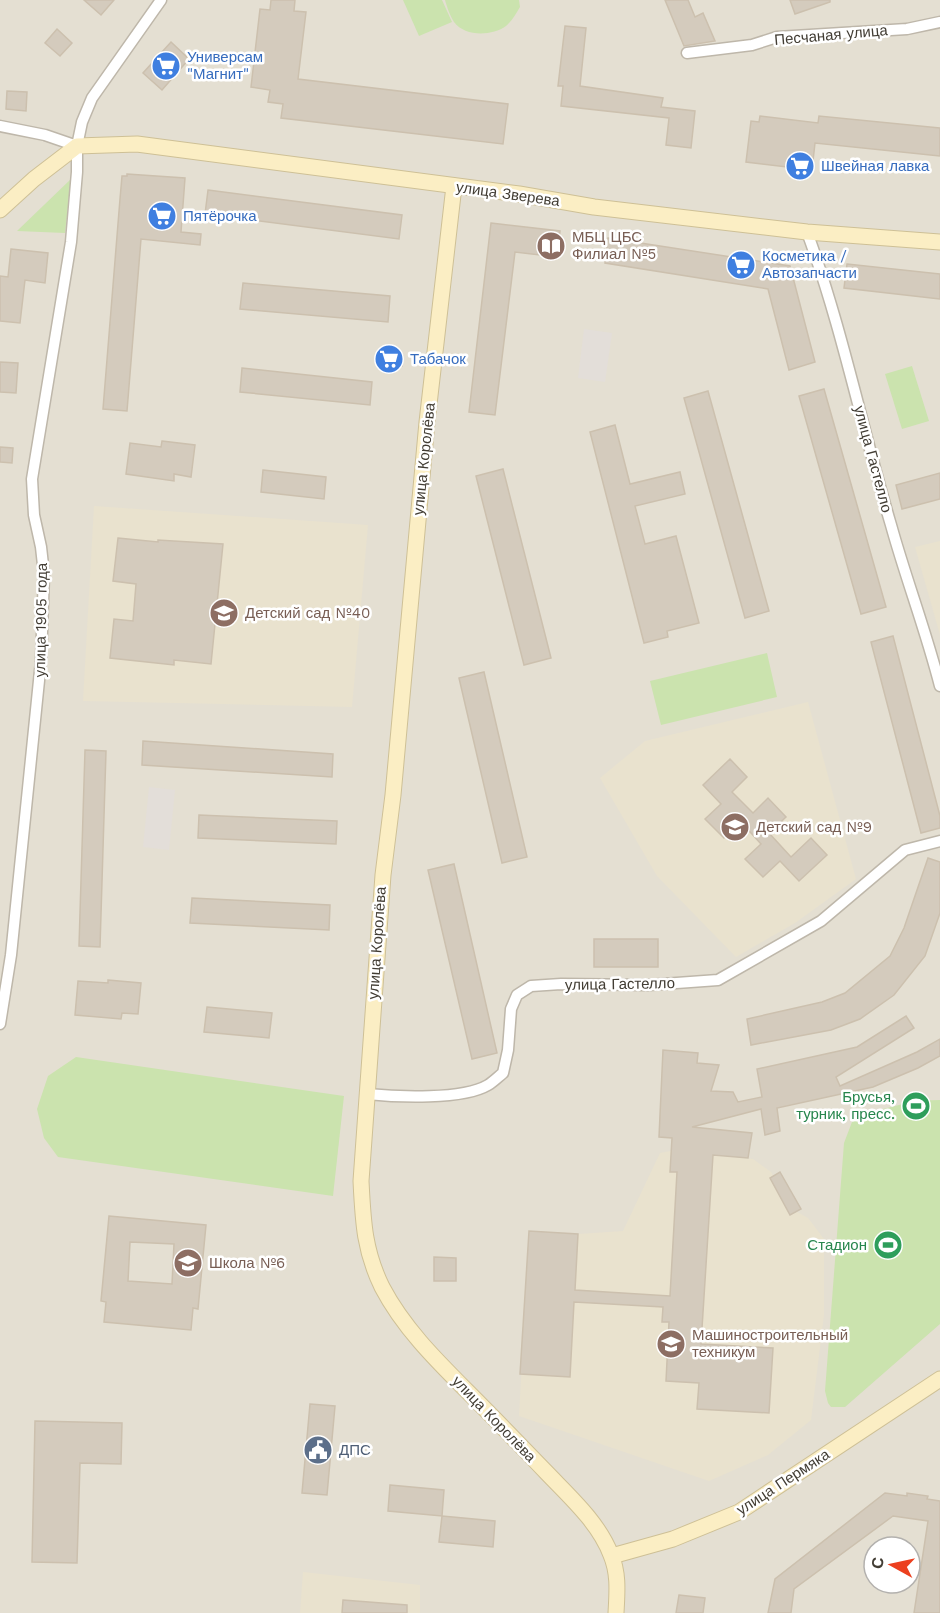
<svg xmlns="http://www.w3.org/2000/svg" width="940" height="1613" viewBox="0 0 940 1613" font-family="'Work Sans',sans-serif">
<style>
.residential{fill:#e4dfd2;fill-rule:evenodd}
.industrial{fill:#e3ded9}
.education{fill:#e9e2ce}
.green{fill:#cbe3ae}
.building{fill:#d4cbbd;stroke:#ccc0ae;stroke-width:1.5;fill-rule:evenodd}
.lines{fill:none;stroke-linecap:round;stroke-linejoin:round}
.minor-casing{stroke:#beb7aa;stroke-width:13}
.secondary-casing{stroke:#cec096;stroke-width:17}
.minor{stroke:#fff;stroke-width:10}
.secondary{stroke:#fbeec4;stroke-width:15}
.labels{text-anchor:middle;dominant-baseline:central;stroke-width:5;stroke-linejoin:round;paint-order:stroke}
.street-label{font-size:15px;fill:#423d34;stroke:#fff}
.shop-label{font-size:15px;fill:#366cbe;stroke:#fff;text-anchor:start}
.education-label{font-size:15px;fill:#785e54;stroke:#fff;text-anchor:start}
.leisure-label{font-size:15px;fill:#27864d;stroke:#fff;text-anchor:end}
.service-label{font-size:15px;fill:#4e5e75;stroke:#fff;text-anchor:start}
</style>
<rect width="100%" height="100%" fill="#f1ede4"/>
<path class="residential" d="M0 0H940V1613H0ZM874 1547H910V1583H874Z"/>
<g class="industrial">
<path d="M584 329 612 333 605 382 578 378Z"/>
<path d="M149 787 175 790 169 850 143 847Z"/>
</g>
<g class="education">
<path d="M94 506 368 525 352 707 83 701Z"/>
<path d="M940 541V635L915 547Z"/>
<path d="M808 702 856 879 795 923 736 957 657 876 600 778 645 741Z"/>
<path d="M676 1150 753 1159 771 1172 792 1209 808 1218 824 1239V1315L811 1420 768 1455 709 1481 519 1416 529 1231 578 1234 623 1231 660 1153Z"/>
<path d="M303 1572 420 1585V1613H300Z"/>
</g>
<g class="green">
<path d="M403 0H442L452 22 419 36Z"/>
<path d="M445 0H519L520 7C516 14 512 21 506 26 492 36 465 37 454 22 450 16 447 7 445 0Z"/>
<path d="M71 179 65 233 17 231Z"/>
<path d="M912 366 929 421 902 429 885 374Z"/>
<path d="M767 653 777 697 661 725 650 681Z"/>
<path d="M76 1057 344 1096 333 1196 58 1157 44 1138 37 1109 48 1076Z"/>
<path d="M940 1100V1324L845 1407H831L828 1403 825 1391 844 1143 852 1122 867 1113 907 1103 908 1101Z"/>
</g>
<g class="building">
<path d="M84 0H114L101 15Z"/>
<path d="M271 0H295L294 11 306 12 298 79 508 104 503 144 281 118 283 104 268 102 270 90 251 87 260 9 270 10Z"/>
<path d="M665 0H688L695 17 703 13 715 41 684 46Z"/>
<path d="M790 0H830V2L795 14Z"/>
<path d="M565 26 586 28 580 86 663 98 661 107 695 111 691 148 666 145 669 118 561 106 563 86H558Z"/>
<path d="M57 29 72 43 60 56 45 43Z"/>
<path d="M171 42 189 59 162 90 143 73Z"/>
<path d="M7 91 27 92 26 111 6 109Z"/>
<path d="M760 116 818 123 819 116 940 128V156L815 143 812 170 746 162 751 121 759 122Z"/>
<path d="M127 174 185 178 181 232 201 234 200 245 141 239 127 411 103 409 120 199 122 176H127Z"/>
<path d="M208 190 402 215 399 239 205 214Z"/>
<path d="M491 223 560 231 557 257 515 252 495 415 469 412Z"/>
<path d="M608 238 790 266 815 362 789 370 768 289 605 263Z"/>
<path d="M11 249 48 253 45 283 25 280 20 323 0 321V276L8 277Z"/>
<path d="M847 264 940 274V299L844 288Z"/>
<path d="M243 283 390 296 388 322 240 309Z"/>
<path d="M377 353 403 356 402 366 376 363Z"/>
<path d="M0 362 18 363 16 393 0 392Z"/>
<path d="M242 368 372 382 370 405 240 392Z"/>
<path d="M824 389 886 607 861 614 799 396Z"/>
<path d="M708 391 769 611 745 618 684 398Z"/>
<path d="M615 425 630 484 680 472 685 494 635 506 645 544 676 536 699 623 667 631 668 637 644 643 590 432Z"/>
<path d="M162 441 195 445 191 477 174 474V481L126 474 130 443 161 447Z"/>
<path d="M0 447 13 448 12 463 0 462Z"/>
<path d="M503 469 551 658 524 665 476 476Z"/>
<path d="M263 470 326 477 324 499 261 492Z"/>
<path d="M940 473V499L902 509 896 485Z"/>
<path d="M118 538 158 542V540L223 544 211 664 174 660V665L110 658 114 619 133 621 136 584 113 581Z"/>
<path d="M893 636 940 816V828L921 833 871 642Z"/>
<path d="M484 672 527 857 502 863 459 678Z"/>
<path d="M143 741 333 754 332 777 142 765Z"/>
<path d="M85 750 106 751 100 947 79 946Z"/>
<path d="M730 759 747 777 732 792 753 813 768 798 786 817 769 833 791 857 811 838 827 855 799 881 780 861 763 877 745 859 761 844 741 822 724 838 705 819 721 804 703 785Z"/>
<path d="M199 815 337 821 336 844 198 838Z"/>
<path d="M928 858 940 862V913L925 956 894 995 860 1019 831 1030 751 1045 747 1019 822 1002 845 993 890 956 904 928Z"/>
<path d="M454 864 497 1053 472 1059 428 870Z"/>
<path d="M192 898 330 905 329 930 190 923Z"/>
<rect x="594" y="939" width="64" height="28"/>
<path d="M108 980 141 983 138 1014 122 1013 121 1019 75 1015 78 981 108 983Z"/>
<path d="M207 1007 272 1013 269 1038 204 1032Z"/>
<path d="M906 1016 914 1028 836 1077 840 1086 917 1052 940 1039V1056L918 1068 873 1087 777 1108 780 1131 765 1135 761 1109 692 1127 752 1133 748 1158 713 1155 701 1344 773 1348 769 1413 697 1409 699 1383 666 1381 669 1322H662L663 1307 574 1302 570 1377 520 1374 529 1231 578 1234 575 1290 670 1296 677 1172H670L672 1138 659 1137 663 1050 698 1053 697 1063 719 1065 711 1091 733 1092 738 1102 762 1097 757 1069 857 1047Z"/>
<path d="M780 1172 801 1209 790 1215 770 1178Z"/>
<path d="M109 1216 206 1225 198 1309 193 1308 191 1330 104 1322 106 1302 101 1301ZM130 1242 174 1244 172 1284 128 1281Z"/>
<path d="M434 1257 456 1258V1281H434Z"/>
<path d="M310 1404 335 1406 327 1495 302 1493Z"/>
<path d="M35 1421 122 1423 121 1464 80 1463 77 1563 32 1562Z"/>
<path d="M390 1485 444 1490 442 1516 388 1511Z"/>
<path d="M885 1493 907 1496V1493L928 1496 927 1499 940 1501V1613H914L928 1521 893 1516 794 1589 791 1613H768L775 1579Z"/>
<path d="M442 1516 495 1521 493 1547 439 1542Z"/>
<path d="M679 1595 705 1598 703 1613H676Z"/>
<path d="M343 1600 407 1605V1613H342Z"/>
</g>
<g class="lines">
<g class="minor-casing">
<g id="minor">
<path d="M687 53 752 45 777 37 907 29 940 22"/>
<path d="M0 126 45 135 77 146"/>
<path d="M807 232C842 327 862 428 891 525 906 579 926 631 940 686"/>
<path d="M0 1024 11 955 41 661 44 574 41 547 34 515 32 479 71 242 77 172V146L82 122 92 98 161 0"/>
<path d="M367 1094C397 1097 463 1100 488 1085 493 1082 498 1077 503 1073L508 1050 511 1009 517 995 531 986 561 984 649 985 718 980 821 921 905 850 940 841"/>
</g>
</g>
<g class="secondary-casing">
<g id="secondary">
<path d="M454 186 427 422 393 795 383 875 361 1181C363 1221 364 1250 382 1287 404 1329 438 1362 471 1395 497 1421 522 1447 547 1473 570 1497 599 1523 611 1555 619 1574 617 1593 616 1613"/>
<path d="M0 210 34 179 77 146 137 144 519 194 594 207 807 232 940 242"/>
<path d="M612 1556 673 1539 739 1512 940 1379"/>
</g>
</g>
<use href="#minor" class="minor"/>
<use href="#secondary" class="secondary"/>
</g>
<defs>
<g id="supermarket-disc" transform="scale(1.5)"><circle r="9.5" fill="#3f7fe0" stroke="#fff"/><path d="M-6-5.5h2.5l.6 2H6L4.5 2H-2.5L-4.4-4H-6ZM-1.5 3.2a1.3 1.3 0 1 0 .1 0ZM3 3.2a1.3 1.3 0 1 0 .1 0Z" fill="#fff"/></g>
<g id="library-disc" transform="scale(1.5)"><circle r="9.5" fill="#8d6e63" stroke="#fff"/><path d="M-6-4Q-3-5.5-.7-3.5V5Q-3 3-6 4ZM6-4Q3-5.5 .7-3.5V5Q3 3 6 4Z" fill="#fff"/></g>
<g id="school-disc" transform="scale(1.5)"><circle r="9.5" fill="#8d6e63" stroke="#fff"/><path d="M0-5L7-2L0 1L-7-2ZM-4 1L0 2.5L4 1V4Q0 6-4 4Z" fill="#fff"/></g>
<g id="stadium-disc" transform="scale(1.5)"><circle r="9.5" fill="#2e9e5b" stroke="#fff"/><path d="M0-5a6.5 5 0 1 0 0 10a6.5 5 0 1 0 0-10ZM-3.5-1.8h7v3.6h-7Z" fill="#fff"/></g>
<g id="university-disc" transform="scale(1.5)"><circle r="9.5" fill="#8d6e63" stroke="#fff"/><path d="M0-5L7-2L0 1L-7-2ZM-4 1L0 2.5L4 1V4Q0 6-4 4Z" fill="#fff"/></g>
<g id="civic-disc" transform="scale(1.5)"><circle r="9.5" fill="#5c6f8a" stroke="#fff"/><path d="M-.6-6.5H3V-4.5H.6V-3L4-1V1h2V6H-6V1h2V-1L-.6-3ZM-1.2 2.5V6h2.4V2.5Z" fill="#fff"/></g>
</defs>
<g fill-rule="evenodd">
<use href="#supermarket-disc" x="166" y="66"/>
<use href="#supermarket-disc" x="800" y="166"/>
<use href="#supermarket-disc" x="162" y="216"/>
<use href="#library-disc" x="551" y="246"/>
<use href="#supermarket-disc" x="741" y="265"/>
<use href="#supermarket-disc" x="389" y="359"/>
<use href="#school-disc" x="224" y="613"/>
<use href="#school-disc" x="735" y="827"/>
<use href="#stadium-disc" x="916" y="1106"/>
<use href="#stadium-disc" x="888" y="1245"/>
<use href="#school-disc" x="188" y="1263"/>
<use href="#university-disc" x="671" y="1344"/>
<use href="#civic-disc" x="318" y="1450"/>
</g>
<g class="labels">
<g class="street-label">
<text transform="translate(831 35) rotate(-5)">Песчаная улица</text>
<text transform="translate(508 194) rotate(8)">улица Зверева</text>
<text transform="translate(424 459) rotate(-84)">улица Королёва</text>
<text transform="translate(873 459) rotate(75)">улица Гастелло</text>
<text transform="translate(41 620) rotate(-89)">улица 1905 года</text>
<text transform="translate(377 943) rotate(-86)">улица Королёва</text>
<text transform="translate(620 984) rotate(-1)">улица Гастелло</text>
<text transform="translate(494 1419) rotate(46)">улица Королёва</text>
<text transform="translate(783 1482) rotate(-33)">улица Пермяка</text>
</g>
<g class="shop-label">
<text x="187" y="57">Универсам<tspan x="187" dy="17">"Магнит"</tspan></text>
<text x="821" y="166">Швейная лавка</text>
<text x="183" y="216">Пятёрочка</text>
<text x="762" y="256">Косметика /<tspan x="762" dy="17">Автозапчасти</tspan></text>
<text x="410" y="359">Табачок</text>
</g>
<g class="education-label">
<text x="572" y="237">МБЦ ЦБС<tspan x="572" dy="17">Филиал №5</tspan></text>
<text x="245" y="613">Детский сад №40</text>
<text x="756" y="827">Детский сад №9</text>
<text x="209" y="1263">Школа №6</text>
<text x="692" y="1335">Машиностроительный<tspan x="692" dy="17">техникум</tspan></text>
</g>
<g class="leisure-label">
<text x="895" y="1097">Брусья,<tspan x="895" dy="17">турник, пресс.</tspan></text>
<text x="867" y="1245">Стадион</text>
</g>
<g class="service-label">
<text x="339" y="1450">ДПС</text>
</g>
</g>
<g transform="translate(892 1565) rotate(278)"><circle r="28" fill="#ffffff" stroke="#b3b1ae" stroke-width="1.5"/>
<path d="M0-4.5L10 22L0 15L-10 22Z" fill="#ec401f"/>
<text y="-9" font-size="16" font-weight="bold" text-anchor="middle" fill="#423d34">С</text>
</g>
</svg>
